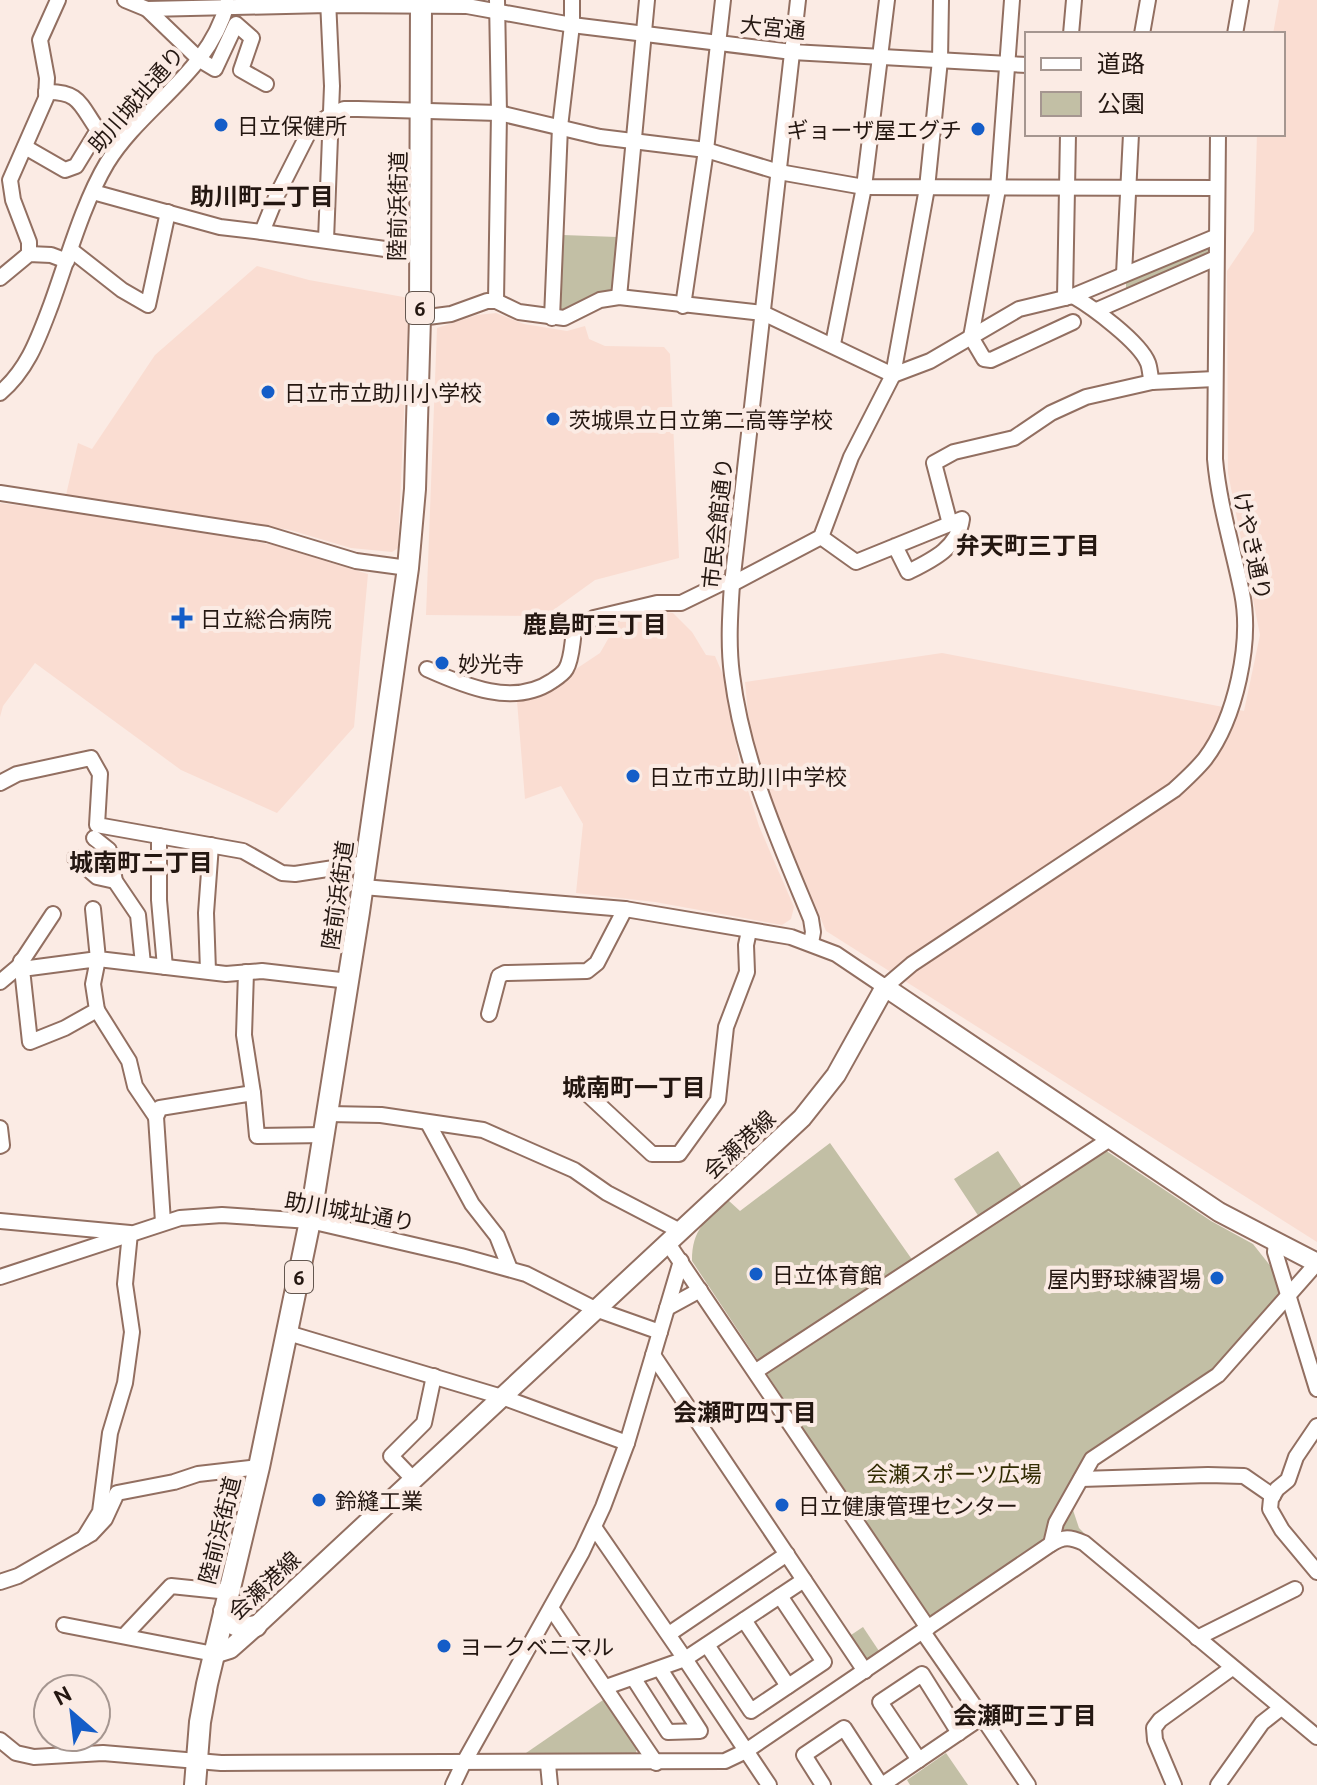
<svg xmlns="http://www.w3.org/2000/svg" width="1317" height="1785" viewBox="0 0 1317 1785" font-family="Ubuntu,'Noto Sans JP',sans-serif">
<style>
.built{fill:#faddd2}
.green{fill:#c2bfa5}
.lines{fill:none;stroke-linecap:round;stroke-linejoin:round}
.minor-casing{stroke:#926f61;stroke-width:18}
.major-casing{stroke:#926f61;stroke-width:22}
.highway-casing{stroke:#926f61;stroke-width:24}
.minor{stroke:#fff;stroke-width:14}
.major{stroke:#fff;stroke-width:18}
.highway{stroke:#fff;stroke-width:20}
.poi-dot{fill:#145dc8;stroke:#fbebe4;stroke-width:3}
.labels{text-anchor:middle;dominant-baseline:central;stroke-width:8;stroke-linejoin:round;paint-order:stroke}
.shield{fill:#fbebe4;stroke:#645750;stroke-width:2}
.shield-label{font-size:20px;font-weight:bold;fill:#241711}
.street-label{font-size:22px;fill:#241711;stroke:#fbebe4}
.poi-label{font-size:22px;fill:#241711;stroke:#fbebe4;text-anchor:start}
.park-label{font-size:22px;fill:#322c03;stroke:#fbebe4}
.neighbourhood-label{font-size:24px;font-weight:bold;fill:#241711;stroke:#fbebe4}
</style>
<rect width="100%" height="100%" fill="#fbebe4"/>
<g class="built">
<path d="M1279 0H1317V1242L826 931 774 807 750 735 745 682 942 653 1244 711 1260 635 1228 473 1227 271 1254 231 1257 134H1283V34H1273Z"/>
<path d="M257 266 309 280 409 298 398 548 392 552 351 548 290 530 66 495 78 443 92 449 155 355Z"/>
<path d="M496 313 524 324 567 331 585 326 589 339 605 346 664 347 670 354 679 558 595 580 545 616 426 615 437 328 477 315Z"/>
<path d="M0 503 192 529 273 545 368 574 354 727 277 813 181 770 35 663 3 706 0 717Z"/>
<path d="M650 610 673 613 692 632 706 655 715 656 723 675 740 765 759 826 794 907 791 919 782 925 655 902 576 893 583 824 561 786 525 799 517 701 546 689 600 653 619 620Z"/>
</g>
<g class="green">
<path d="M563 235 617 237 612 289C594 294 573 312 557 311Z"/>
<path d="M1214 239V257L1126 295V274Z"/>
<path d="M830 1143 918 1268 985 1226 954 1179 998 1151 1029 1198 1105 1150 1211 1221 1253 1244 1272 1268 1282 1300 1215 1373 1089 1456 1041 1542 929 1618 692 1261C692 1228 706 1221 728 1200L740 1211Z"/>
<path d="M1071 1504 1079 1528 1088 1537 1086 1541 1059 1527Z"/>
<path d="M239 1587 269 1597 272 1605 253 1622 232 1613Z"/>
<path d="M863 1627 879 1651 864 1661 848 1637Z"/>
<path d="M606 1698 637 1748 635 1758H529L526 1753Z"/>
<path d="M946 1753 968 1785H910L907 1780Z"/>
</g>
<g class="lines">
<g class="minor-casing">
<g id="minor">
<path d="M125 0 147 9 328 5 467 6 572 25 792 52 1027 65"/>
<path d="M798 0 732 584C730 614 728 645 732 675 743 762 778 839 811 919L813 932 811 943"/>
<path d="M1012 0 998 189 971 337 984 359 991 360 1073 322"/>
<path d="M147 9 200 60 215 69 236 24 252 38 241 70 266 84"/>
<path d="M1071 34 1074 0"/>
<path d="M1142 34 1148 0"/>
<path d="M1235 34 1241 0"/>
<path d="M25 147 65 170 76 166 98 130C80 105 80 91 46 92"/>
<path d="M93 192 220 227 262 232 277 195 311 128 332 114 344 109H358L499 113 600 137 706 150 779 172 864 187 1216 188"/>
<path d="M262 232 421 254"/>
<path d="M326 240 332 86 328 0"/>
<path d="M71 250 122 290 148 305 168 212"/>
<path d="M29 254V242L13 200 10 180 46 98 47 78 40 40 58 0"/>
<path d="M1124 274 1131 134"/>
<path d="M0 278 29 254 51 255 67 261"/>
<path d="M1073 296C1092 307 1140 342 1148 363 1150 368 1150 376 1152 382"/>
<path d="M619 297 647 0"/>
<path d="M1065 298 1068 134"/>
<path d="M496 301 499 113 497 0"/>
<path d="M683 306 706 150 723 0"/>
<path d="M1097 310 1216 258"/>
<path d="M420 318 451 314 487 301H496L519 312 564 318 600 300 619 297 763 313 893 375 930 361 1019 309 1073 296 1215 237"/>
<path d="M552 318 560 127 572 25V0"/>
<path d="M833 344 864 187 887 0"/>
<path d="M0 393C28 369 38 339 51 305 67 261 83 203 107 163 142 106 209 73 227 4"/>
<path d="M0 493 267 534 356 561 408 568"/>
<path d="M950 524 934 463 954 452 1014 438 1051 413 1086 397 1152 382 1215 379"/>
<path d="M821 537 856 562 962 519C958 548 932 560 908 572L895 546"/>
<path d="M427 669C465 686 514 707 552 681 558 677 563 674 566 669 572 659 572 643 574 632L594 618 657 603H681L722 583 732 584 821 537 851 457 893 375 927 188 940 60 941 0"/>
<path d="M0 783 17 774 91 758 100 774 97 825 243 851 282 873 295 874 366 863"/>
<path d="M159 836V900L165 967"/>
<path d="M94 838 109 850 115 881 138 915 143 964"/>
<path d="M75 858 97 877 115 881"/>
<path d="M363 887 625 909 791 937 836 954 885 987 912 964 1174 790C1185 780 1196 770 1205 759 1236 718 1252 642 1242 593 1233 548 1219 505 1215 459L1218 134"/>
<path d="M93 909 98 959 226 974 262 971 349 981"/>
<path d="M21 961 22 969 30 1042 65 1028 97 1010 93 984 98 959 22 969"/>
<path d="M208 971 206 913 211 845"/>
<path d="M246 972 244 1035 253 1093"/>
<path d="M0 982 18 967 53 914"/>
<path d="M97 1010 129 1061 135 1086 156 1117"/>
<path d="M489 1014 499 976 505 973 587 971 597 963 625 909"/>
<path d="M581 1088 652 1154H679L718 1100 726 1027 747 972 746 945 749 931"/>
<path d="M328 1114 381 1115 483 1130 574 1170 607 1193 680 1231"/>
<path d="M428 1123 472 1204 497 1236 510 1269"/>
<path d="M0 1128 2 1145 0 1146"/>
<path d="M0 1221 130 1233 125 1284 132 1332 125 1383 110 1433 100 1512 84 1538"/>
<path d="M163 1222 156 1117 160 1108 253 1093 257 1136 325 1135"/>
<path d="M667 1242 928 1628"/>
<path d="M1276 1242 1275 1252 1317 1389"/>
<path d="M0 1277 180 1218 222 1215 310 1221 461 1256 526 1274 595 1309 660 1332"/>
<path d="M667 1308 700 1290"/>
<path d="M288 1333 502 1397 627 1443"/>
<path d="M653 1355 865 1671"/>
<path d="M756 1371 1110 1139"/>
<path d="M1317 1426 1296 1457 1288 1480 1277 1489 1271 1499 1270 1509 1282 1530 1317 1572"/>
<path d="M413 1479 391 1456 424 1423 434 1376"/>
<path d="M1081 1479 1208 1475 1244 1476 1273 1496"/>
<path d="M594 1527 685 1659 804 1580"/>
<path d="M1051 1544 1056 1523 1092 1459 1218 1375 1317 1263"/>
<path d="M0 1582 18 1576 91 1534 105 1519 117 1493 174 1482 198 1474 259 1467"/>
<path d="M551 1608 656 1763"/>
<path d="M744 1620 788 1686"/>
<path d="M64 1625 214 1654"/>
<path d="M669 1634 787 1554"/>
<path d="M125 1635 171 1586 229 1592"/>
<path d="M1197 1638 1295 1589"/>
<path d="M707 1645 751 1711 824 1662 780 1596"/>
<path d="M634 1679 668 1732 700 1731 660 1669"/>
<path d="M606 1687 685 1659 769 1785"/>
<path d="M982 1717 1028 1785"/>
<path d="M0 1740 16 1753 34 1757 103 1753 221 1763 725 1761 746 1751 1051 1544C1064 1536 1070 1537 1084 1543L1317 1737"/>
<path d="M919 1760 880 1702 922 1674 959 1733"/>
<path d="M548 1764 550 1785"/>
<path d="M453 1785 463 1764 582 1552 603 1507 627 1443 681 1261"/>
<path d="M823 1785 804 1755 844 1728 881 1785"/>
<path d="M882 1785 982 1717 923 1632"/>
<path d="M1174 1785 1155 1740 1154 1728 1160 1720 1232 1668"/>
<path d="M1218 1785 1262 1723 1281 1708"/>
</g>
</g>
<g class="major-casing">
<path id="major" d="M214 1654 230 1649 256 1626 802 1118 836 1075 885 987 1219 1212 1317 1263"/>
</g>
<g class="highway-casing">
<g id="highway">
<path d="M224 1611C229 1626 241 1630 256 1626"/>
<path d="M195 1785 200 1722 207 1684 259 1467 310 1221 359 912 408 568 415 489 420 318 421 0"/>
</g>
</g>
<use href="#minor" class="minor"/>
<use href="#major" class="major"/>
<use href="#highway" class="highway"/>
</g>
<g class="poi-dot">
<circle cx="221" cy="125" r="8"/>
<circle cx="978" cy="129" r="8"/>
<circle cx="268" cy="392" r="8"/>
<circle cx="553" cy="419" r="8"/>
<path d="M178 606h8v8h8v8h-8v8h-8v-8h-8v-8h8z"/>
<circle cx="442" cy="663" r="8"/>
<circle cx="633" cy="776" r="8"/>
<circle cx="756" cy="1274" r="8"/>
<circle cx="1217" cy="1278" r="8"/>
<circle cx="319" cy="1500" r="8"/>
<circle cx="782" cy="1505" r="8"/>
<circle cx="444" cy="1646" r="8"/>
</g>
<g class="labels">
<g class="shield">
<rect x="406" y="292" width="28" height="32" rx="6"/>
<rect x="285" y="1261" width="28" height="32" rx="6"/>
</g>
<g class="shield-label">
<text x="420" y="308">6</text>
<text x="299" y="1277">6</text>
</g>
<g class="street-label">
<text transform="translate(773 27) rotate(6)">大宮通</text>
<text transform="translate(136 99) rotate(-49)">助川城址通り</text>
<text transform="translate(397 206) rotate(-89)">陸前浜街道</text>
<text transform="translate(717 523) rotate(-84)">市民会館通り</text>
<text transform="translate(1253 546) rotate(78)">けやき通り</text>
<text transform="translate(337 895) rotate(-82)">陸前浜街道</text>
<text transform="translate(739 1144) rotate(-43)">会瀬港線</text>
<text transform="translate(350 1211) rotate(10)">助川城址通り</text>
<text transform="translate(219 1530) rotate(-76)">陸前浜街道</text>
<text transform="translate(264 1585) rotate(-43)">会瀬港線</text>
</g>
<g class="poi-label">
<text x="237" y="125">日立保健所</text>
<text x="962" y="129" text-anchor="end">ギョーザ屋エグチ</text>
<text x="284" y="392">日立市立助川小学校</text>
<text x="569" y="419">茨城県立日立第二高等学校</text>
<text x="200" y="618">日立総合病院</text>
<text x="458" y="663">妙光寺</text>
<text x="649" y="776">日立市立助川中学校</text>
<text x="772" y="1274">日立体育館</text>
<text x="1201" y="1278" text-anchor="end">屋内野球練習場</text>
<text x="335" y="1500">鈴縫工業</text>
<text x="798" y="1505">日立健康管理センター</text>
<text x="460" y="1646">ヨークベニマル</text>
</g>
<g class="park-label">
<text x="954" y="1473">会瀬スポーツ広場</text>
</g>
<g class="neighbourhood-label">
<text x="262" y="196">助川町二丁目</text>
<text x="1028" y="545">弁天町三丁目</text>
<text x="595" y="624">鹿島町三丁目</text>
<text x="141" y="862">城南町二丁目</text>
<text x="634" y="1087">城南町一丁目</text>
<text x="745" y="1412">会瀬町四丁目</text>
<text x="1025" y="1715">会瀬町三丁目</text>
</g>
</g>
<rect x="1025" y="32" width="260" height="104" fill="#fbebe4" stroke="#a59690" stroke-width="2"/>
<rect x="1041" y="58" width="40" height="12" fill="#ffffff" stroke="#a59690" stroke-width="2"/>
<text x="1097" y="72" font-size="24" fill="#241711">道路</text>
<rect x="1041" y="92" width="40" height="24" fill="#c2bfa5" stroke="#a59690" stroke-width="2"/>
<text x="1097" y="112" font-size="24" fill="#241711">公園</text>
<g transform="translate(72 1713) rotate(332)"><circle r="38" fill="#fbebe4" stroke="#a59690" stroke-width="2"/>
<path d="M0-6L14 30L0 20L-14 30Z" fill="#145dc8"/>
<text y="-12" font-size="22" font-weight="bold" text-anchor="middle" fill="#241711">N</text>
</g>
</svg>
